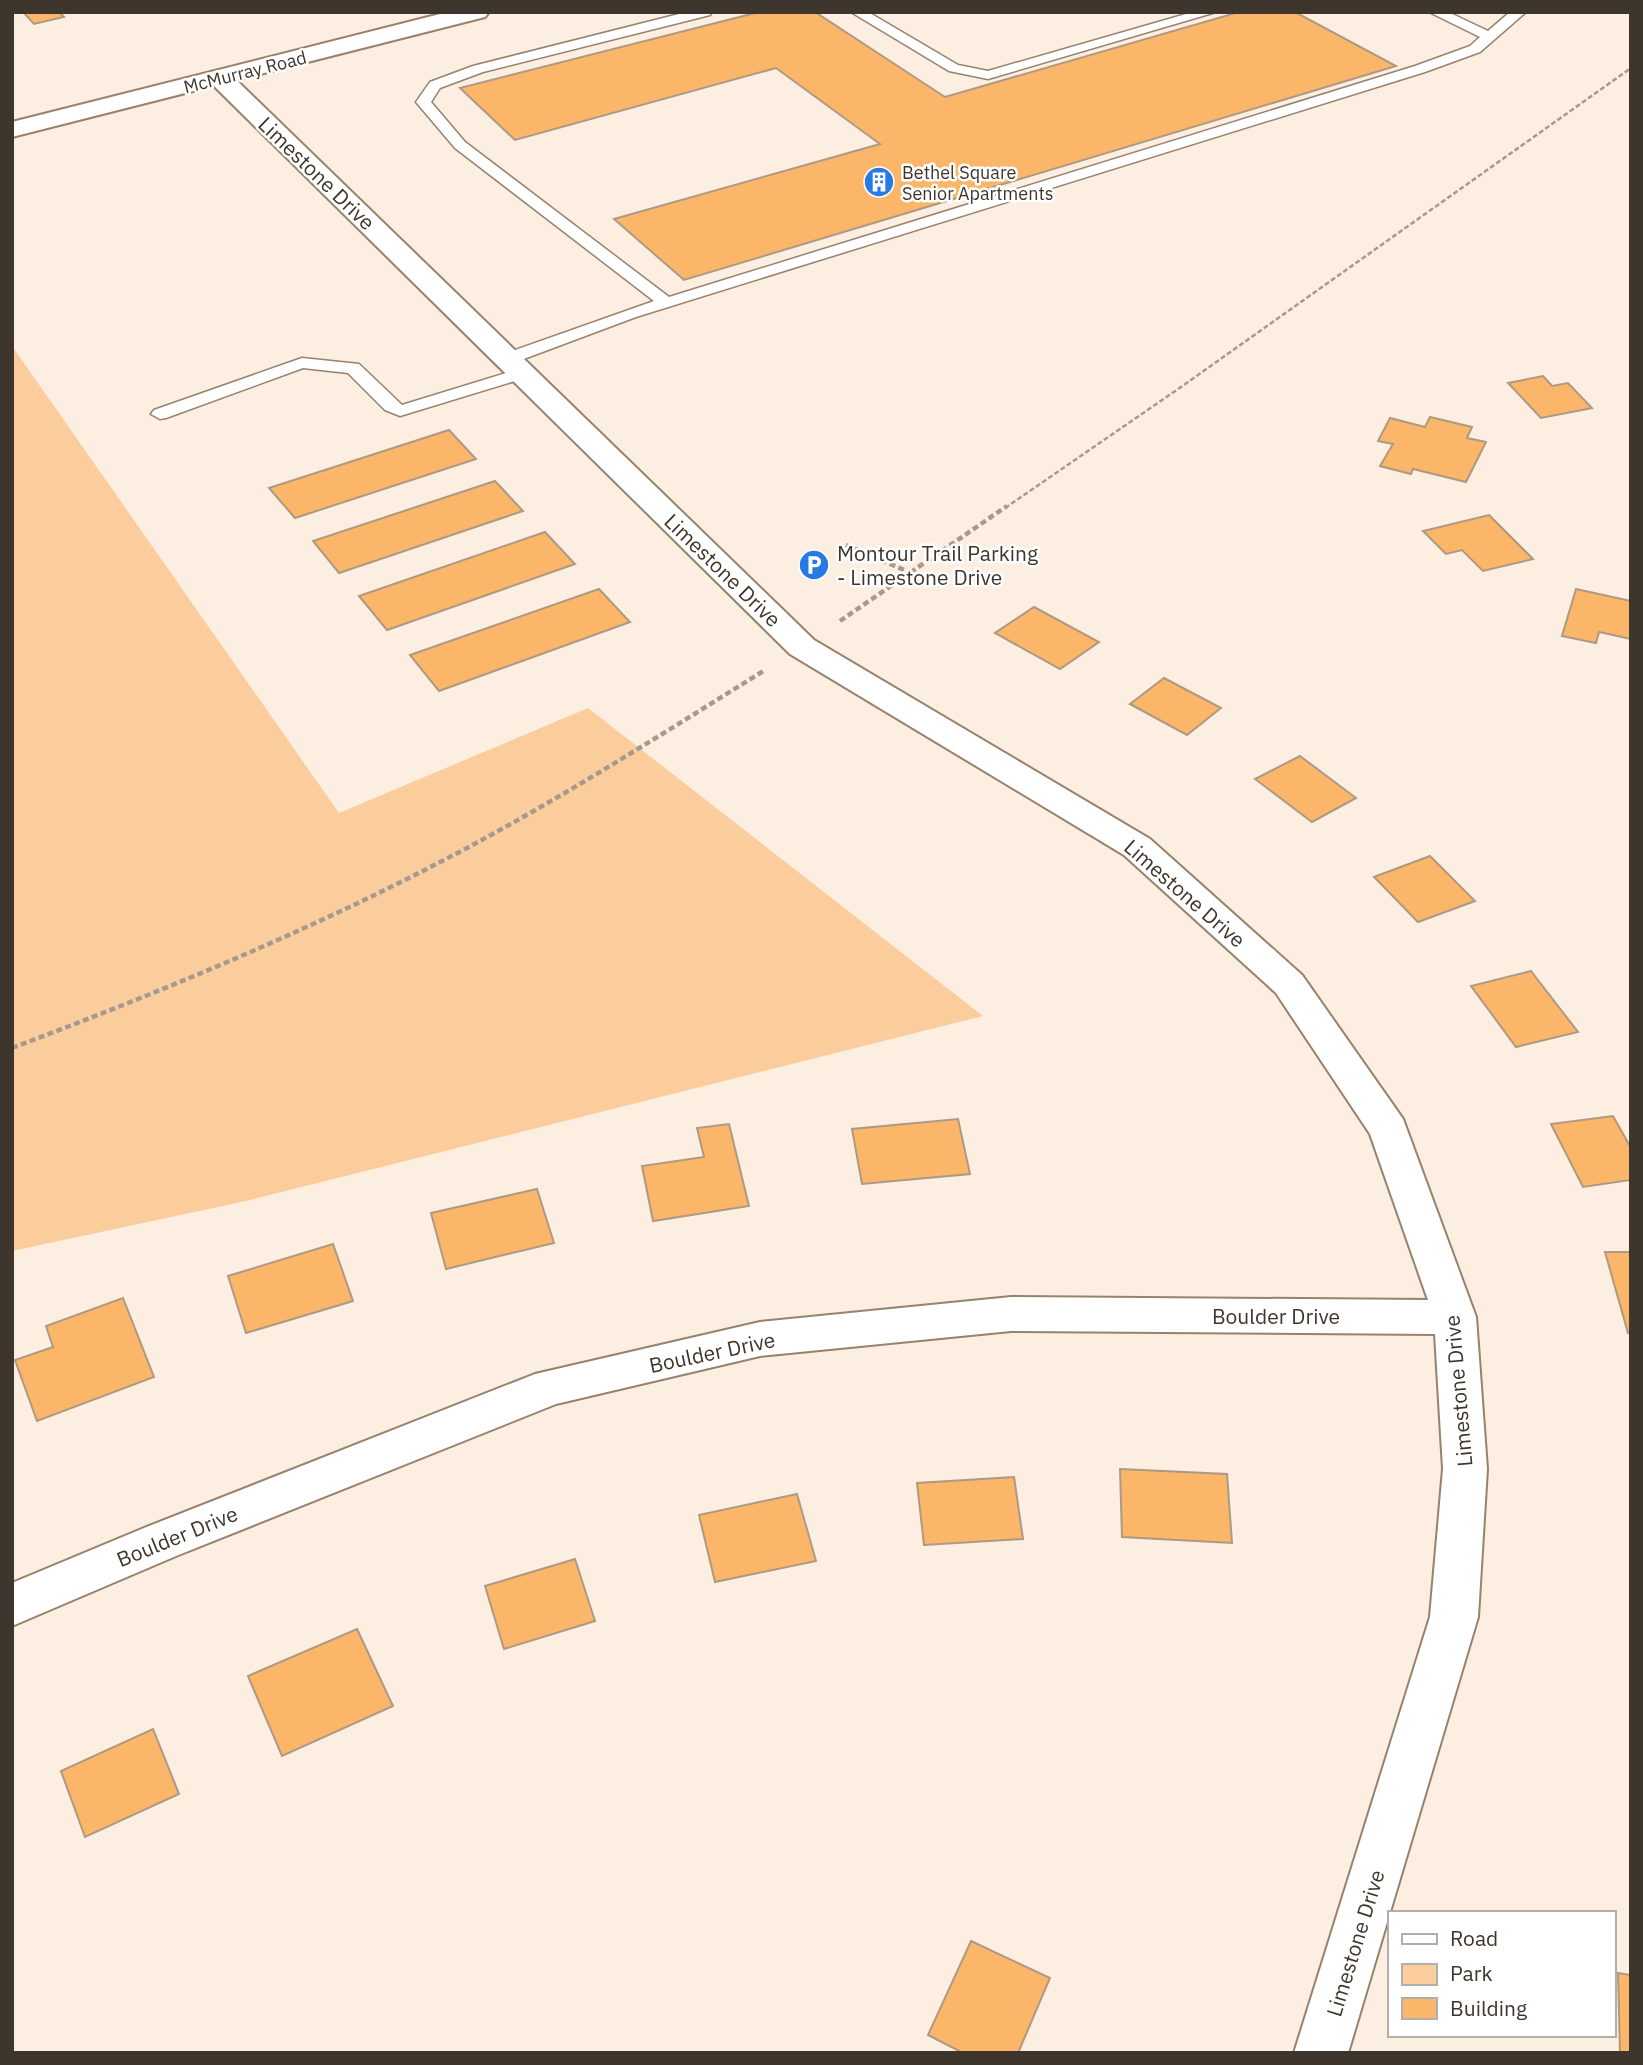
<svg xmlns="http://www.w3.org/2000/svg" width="1643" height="2065" viewBox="0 0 1643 2065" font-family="'IBM Plex Sans',sans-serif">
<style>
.green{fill:#fbcd9d}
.building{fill:#fbb669;stroke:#ae9983;stroke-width:2}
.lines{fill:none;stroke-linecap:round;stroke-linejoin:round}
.service-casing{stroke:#97826c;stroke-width:3}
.minor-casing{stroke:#97826c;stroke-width:4}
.tertiary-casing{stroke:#97826c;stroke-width:4}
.path-far1{stroke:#a69a8e;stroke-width:2.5;stroke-dasharray:5 2.5;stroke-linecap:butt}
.path{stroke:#a69a8e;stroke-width:4.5;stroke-dasharray:6 3.5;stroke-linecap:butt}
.service{fill:#fff;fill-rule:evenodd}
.minor{fill:#fff;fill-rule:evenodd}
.tertiary{fill:#fff;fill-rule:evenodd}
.labels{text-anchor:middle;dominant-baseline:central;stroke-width:5;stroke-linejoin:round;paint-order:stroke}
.far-street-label{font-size:18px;fill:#3e352c;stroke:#fff}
.far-poi-label{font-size:18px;fill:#3e352c;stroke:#fff;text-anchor:start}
.street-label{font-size:21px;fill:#3e352c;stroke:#fff}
.poi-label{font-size:21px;fill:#3e352c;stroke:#fff;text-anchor:start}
</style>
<rect width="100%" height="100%" fill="#fceee0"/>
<path class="green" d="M12 346 339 813 588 708 983 1016 246 1201 12 1251Z"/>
<g class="building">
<path d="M23 12H59L64 17 34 24Z"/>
<path d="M759 12H815L945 97 1239 12H1295L1396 66 684 280 614 219 880 144 776 68 515 140 460 88Z"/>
<path d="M1543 376 1552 386 1568 383 1592 408 1541 418 1508 383Z"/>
<path d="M1430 417 1472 427 1467 438 1486 442 1466 482 1413 469 1411 474 1380 466 1393 444 1378 441 1390 418 1425 427Z"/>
<path d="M449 430 476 459 295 518 269 488Z"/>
<path d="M495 481 523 511 339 573 313 541Z"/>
<path d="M1489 515 1533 559 1483 571 1462 550 1446 554 1423 531Z"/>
<path d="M545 532 575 564 387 630 359 596Z"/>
<path d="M599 589 630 622 439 691 410 655Z"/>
<path d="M1576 589 1631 601V639L1599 632 1596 643 1562 636Z"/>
<path d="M1034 607 1099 642 1060 669 995 633Z"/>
<path d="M1164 678 1221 708 1187 735 1130 704Z"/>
<path d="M1300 756 1356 798 1312 822 1255 779Z"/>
<path d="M1430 856 1475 901 1418 922 1374 877Z"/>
<path d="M1531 971 1578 1032 1516 1047 1471 986Z"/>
<path d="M1613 1116 1631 1148V1180L1583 1187 1551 1124Z"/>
<path d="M958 1119 970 1174 862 1184 852 1129Z"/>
<path d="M729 1124 749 1206 653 1221 642 1166 704 1157 697 1128Z"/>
<path d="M537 1189 554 1243 446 1269 431 1213Z"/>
<path d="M333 1244 353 1301 246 1333 228 1276Z"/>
<path d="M1605 1252H1631V1333H1628Z"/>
<path d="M123 1298 154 1377 37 1421 15 1360 53 1347 46 1326Z"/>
<path d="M1120 1469 1227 1474 1232 1543 1122 1537Z"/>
<path d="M1014 1477 1023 1539 924 1545 917 1483Z"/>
<path d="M797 1494 816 1561 715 1582 699 1515Z"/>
<path d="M575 1559 595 1621 504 1649 485 1586Z"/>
<path d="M357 1629 393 1706 282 1756 248 1676Z"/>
<path d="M153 1729 179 1794 85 1837 61 1771Z"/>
<path d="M971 1941 1050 1978 1018 2053H963L928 2035Z"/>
<path d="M1618 1973 1631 1975V2053H1620Z"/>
</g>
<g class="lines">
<g class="service-casing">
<g id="service">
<path d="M687 12H712L710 15 483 72 440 88 431 102 465 142 669 297 1415 66 1470 46 1480 37 1429 12H1448L1488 31 1510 12H1526L1480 52 1425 72 636 317 513 363H501L499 359 501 355 654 301 455 148 416 102 430 82 473 66Z"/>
<path d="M851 12H868L958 65 988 71 1193 12H1216L988 79 949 71Z"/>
<path d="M302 358 359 364 402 405 522 368 530 373 528 377 400 416 385 410 348 373 303 368 166 418 160 419 151 414 154 410Z"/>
</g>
</g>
<g class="minor-casing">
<path id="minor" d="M220 71 229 73 814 640 1150 839 1302 975 1403 1119 1476 1317 1487 1469 1478 1617 1348 2053H1294L1430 1617 1443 1469 1435 1334 1011 1331 760 1356 556 1404 176 1556 12 1626V1583L144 1528 535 1374 760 1322 1011 1297 1428 1300 1370 1134 1276 993 1124 855 790 654 211 83 208 78 211 73Z"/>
</g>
<g class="tertiary-casing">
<path id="tertiary" d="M448 12H489L485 17 12 137V122Z"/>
</g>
<path class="path-far1" d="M1005 508 1181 387 1631 68"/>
<g class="path">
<path d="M846 545 909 572"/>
<path d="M840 621 1007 506"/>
<path d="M12 1048C171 988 328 923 478 842 576 789 670 729 765 670"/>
</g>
<use href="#service" class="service"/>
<use href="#minor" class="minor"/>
<use href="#tertiary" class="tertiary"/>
</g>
<defs>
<g id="building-disc" transform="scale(1.575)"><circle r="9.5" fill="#2779e4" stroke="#fff"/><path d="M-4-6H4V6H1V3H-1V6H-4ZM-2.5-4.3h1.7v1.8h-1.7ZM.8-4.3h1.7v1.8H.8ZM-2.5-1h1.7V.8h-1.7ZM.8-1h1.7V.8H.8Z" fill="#fff"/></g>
<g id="parking-disc" transform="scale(1.575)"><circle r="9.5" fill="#2779e4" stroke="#fff"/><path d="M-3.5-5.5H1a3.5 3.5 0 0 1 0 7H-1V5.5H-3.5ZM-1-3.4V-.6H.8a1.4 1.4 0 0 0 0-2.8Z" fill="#fff"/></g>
</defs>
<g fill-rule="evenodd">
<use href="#building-disc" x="879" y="182"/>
<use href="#parking-disc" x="814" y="565"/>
</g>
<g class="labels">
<g class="far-street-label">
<text transform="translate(245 72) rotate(-14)">McMurray Road</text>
</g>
<g class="far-poi-label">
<text x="902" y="172">Bethel Square<tspan x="902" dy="21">Senior Apartments</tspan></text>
</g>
<g class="street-label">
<text transform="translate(317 173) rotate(44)">Limestone Drive</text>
<text transform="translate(723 570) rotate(44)">Limestone Drive</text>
<text transform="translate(1185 893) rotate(41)">Limestone Drive</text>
<text x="1276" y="1316">Boulder Drive</text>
<text transform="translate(712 1352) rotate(-12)">Boulder Drive</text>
<text transform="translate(1458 1391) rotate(-95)">Limestone Drive</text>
<text transform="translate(177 1536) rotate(-22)">Boulder Drive</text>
<text transform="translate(1355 1943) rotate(-73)">Limestone Drive</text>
</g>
<g class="poi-label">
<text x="837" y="553">Montour Trail Parking<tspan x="837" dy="24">- Limestone Drive</tspan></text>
</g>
</g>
<rect width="1643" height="2065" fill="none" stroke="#3e352c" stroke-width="28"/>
<rect x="1388" y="1911" width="228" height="126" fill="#ffffff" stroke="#b2aeab" stroke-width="2"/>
<rect x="1402" y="1934" width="35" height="10" fill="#ffffff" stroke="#b2aeab" stroke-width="2"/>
<text x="1450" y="1946" font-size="21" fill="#3e352c">Road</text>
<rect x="1402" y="1964" width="35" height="21" fill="#fbcd9d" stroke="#b2aeab" stroke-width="2"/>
<text x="1450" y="1981" font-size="21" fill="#3e352c">Park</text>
<rect x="1402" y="1998" width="35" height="21" fill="#fbb669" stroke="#b2aeab" stroke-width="2"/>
<text x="1450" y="2016" font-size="21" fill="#3e352c">Building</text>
</svg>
